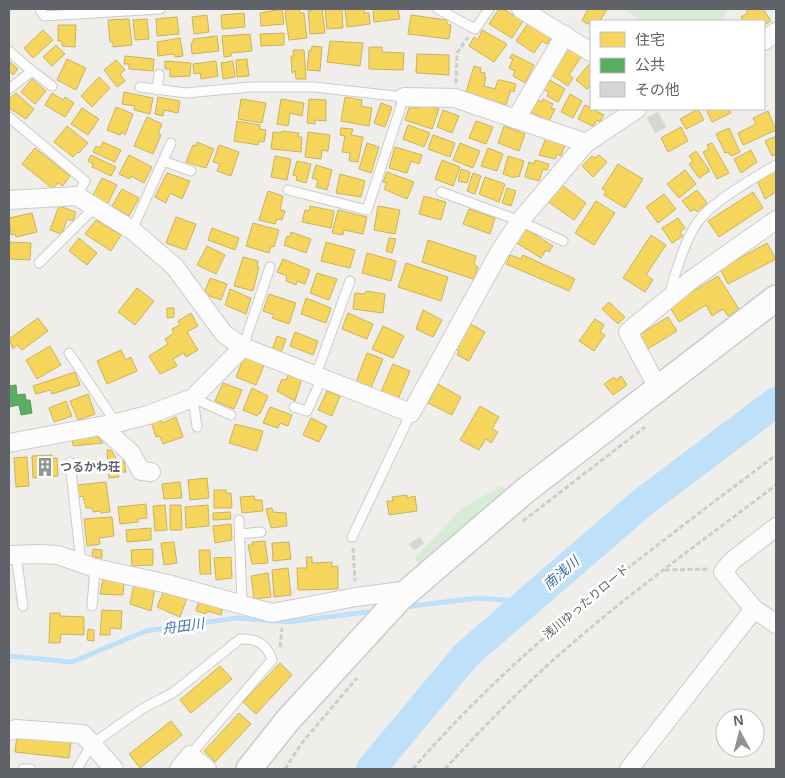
<svg xmlns="http://www.w3.org/2000/svg" width="785" height="778" viewBox="0 0 785 778" font-family="Helvetica,'Noto Sans JP',sans-serif">
<style>
.green{fill:#d8ebd6}
.homes{fill:#f6d55c;stroke:#c9b360}
.public{fill:#5aae61;stroke:#5c9863}
.lines{fill:none;stroke-linecap:round;stroke-linejoin:round}
.stream{stroke:#bfe0f9;stroke-width:5}
.river{stroke:#bfe0f9;stroke-width:30}
.building{fill:#d6d5d3;stroke:#deddd9}
.lane-casing{stroke:#cbcccc;stroke-width:11}
.street-casing{stroke:#cbcccc;stroke-width:20}
.secondary-casing{stroke:#cacacb;stroke-width:28}
.path{stroke:#cacfcc;stroke-width:3;stroke-dasharray:5 2.5;stroke-linecap:butt}
.lane{stroke:#fdfcfc;stroke-width:9}
.street{stroke:#fdfcfc;stroke-width:18}
.secondary{stroke:#fdfcfc;stroke-width:25}
.labels{text-anchor:middle;dominant-baseline:central;stroke-width:5;stroke-linejoin:round;paint-order:stroke}
.poi-label{font-size:12px;font-weight:bold;fill:#5f6368;stroke:#fff;text-anchor:start}
.street-label{font-size:12px;fill:#5f6368;stroke:#fff}
.water-label{font-size:14px;font-style:italic;fill:#4174aa;stroke:#fff}
</style>
<rect width="100%" height="100%" fill="#efeeea"/>
<g class="green">
<path d="M624 9H727L723 18 725 21H642Z"/>
<path d="M502 486 508 492 420 567 415 558 462 508Z"/>
</g>
<g class="homes">
<path d="M282 9 284 24 261 26 260 13Z"/>
<path d="M287 9H299L300 13H304L307 38 289 40 285 13Z"/>
<path d="M316 9H322L325 33 310 34 308 11Z"/>
<path d="M325 9H342L343 28 327 29Z"/>
<path d="M345 9H364V13H369L370 24 347 27Z"/>
<path d="M373 9H398L400 19 374 22Z"/>
<path d="M499 9H503L523 21 512 38 489 24Z"/>
<path d="M588 9H607L600 21H591V25L582 21Z"/>
<path d="M745 9H763L771 21 764 25V21H743L741 17 748 13Z"/>
<path d="M244 13 245 27 222 29 221 15Z"/>
<path d="M207 15 209 32 194 34 192 17Z"/>
<path d="M411 15 447 20V24L451 25 449 39 408 34Z"/>
<path d="M177 17 179 34 157 36 156 19Z"/>
<path d="M129 19 132 45 113 47V42H110L108 20Z"/>
<path d="M147 19 149 39 135 40 133 20Z"/>
<path d="M529 22 552 36 547 44 542 41 534 53 516 41Z"/>
<path d="M58 25H76L75 47 62 46V41H58Z"/>
<path d="M43 30 53 40 33 58 24 48Z"/>
<path d="M482 30 507 44 494 62 469 46 474 37 478 40Z"/>
<path d="M284 33V45L261 46 260 34Z"/>
<path d="M250 34 252 51 231 53V56L224 57 222 36Z"/>
<path d="M217 36 219 51 192 54 191 43H193V39Z"/>
<path d="M180 38 183 56 175 57 174 54 158 56 157 42Z"/>
<path d="M330 41 363 43 360 66 327 62Z"/>
<path d="M56 45 65 54 52 66 43 57Z"/>
<path d="M570 45 583 54 569 75 573 78 568 86 550 74 563 50 565 53Z"/>
<path d="M312 46 322 47 320 71 307 70 309 50 311 51Z"/>
<path d="M369 47H382V52L404 53 403 70 369 69Z"/>
<path d="M293 50H304L306 79H296L295 71 292 73 291 56H294Z"/>
<path d="M417 54 449 55V75L416 73Z"/>
<path d="M512 54 534 65 525 83 513 76 515 71 509 68 513 59 510 58Z"/>
<path d="M125 56 154 59 153 71 129 69V64H124Z"/>
<path d="M67 59 86 68 76 90 57 80Z"/>
<path d="M247 59 249 76 237 77 236 60Z"/>
<path d="M116 60 125 70 120 74 125 81 117 87 104 70Z"/>
<path d="M9 61 18 69 13 75 9 71Z"/>
<path d="M165 61 191 63 190 76 170 77V69H165Z"/>
<path d="M216 61 218 76 201 79 200 73 194 74 193 64Z"/>
<path d="M233 61 235 77 223 79 221 63Z"/>
<path d="M591 62V86L587 89 576 80Z"/>
<path d="M474 66 481 68 480 72 485 73 484 77H486L484 86 495 89 498 80H501L516 84 514 92 511 90 506 105 466 92Z"/>
<path d="M99 77 110 88 92 107 81 96Z"/>
<path d="M32 79 46 91 35 104 21 92Z"/>
<path d="M548 79 565 89 558 102 547 96 549 92 542 89Z"/>
<path d="M124 92 153 98 150 114 134 110 135 106 122 104Z"/>
<path d="M16 93 34 109 26 119 9 108V99Z"/>
<path d="M52 93 63 100 65 97 74 103 65 117 45 105Z"/>
<path d="M570 94 582 101 573 118 561 112Z"/>
<path d="M158 97 180 101 178 113 164 110 163 116 155 114Z"/>
<path d="M345 97 362 100 361 106 372 108 369 126 341 121Z"/>
<path d="M241 99 266 103 262 123 238 119Z"/>
<path d="M281 99 304 103 302 116 290 113 288 126 277 124Z"/>
<path d="M309 99 326 100V121L315 120V124L307 123Z"/>
<path d="M543 99 553 104 551 108 555 109 549 121 531 112 538 100 542 102Z"/>
<path d="M420 102 439 109 432 129 405 120 409 108H418Z"/>
<path d="M381 103 392 107 385 127 374 123Z"/>
<path d="M585 105 604 115 600 122 597 120 593 126 578 119Z"/>
<path d="M116 107 133 114 125 135 122 132 120 135 107 130Z"/>
<path d="M82 108 99 119 88 135 71 124Z"/>
<path d="M698 109 704 120 686 129 680 119Z"/>
<path d="M706 109H729L731 113 712 122Z"/>
<path d="M443 110 459 116 452 133 437 127Z"/>
<path d="M768 111 776 130 743 145 738 133 756 124 753 118Z"/>
<path d="M147 117 162 124 158 134 161 135 153 154 134 146Z"/>
<path d="M237 121 260 125V129L266 130 264 142 259 141 258 145 234 141Z"/>
<path d="M476 121 493 127 486 144 469 138Z"/>
<path d="M408 125 430 133 424 147 403 139Z"/>
<path d="M67 126 88 143 79 153 77 152 73 157 54 142Z"/>
<path d="M504 126 525 134 519 151 498 143Z"/>
<path d="M681 127 688 141 668 152 661 138Z"/>
<path d="M341 128 353 129 351 135 363 137 358 162 349 161 350 153 342 152 345 136 340 135Z"/>
<path d="M729 128 740 152 731 156 728 152 725 153 716 134Z"/>
<path d="M282 131 299 133 298 137H302L301 152 271 149 273 132 281 133Z"/>
<path d="M308 132 330 135 328 151 322 150 321 159 305 157Z"/>
<path d="M433 135 455 143 450 157 428 149Z"/>
<path d="M776 136V154L772 156 765 141Z"/>
<path d="M546 138 565 145 561 156 557 154 555 159 539 155Z"/>
<path d="M103 142 121 150 115 162 93 152 96 146 100 148Z"/>
<path d="M197 142 214 149 206 168 186 162 193 145 196 146Z"/>
<path d="M367 143 379 147 371 173 359 169Z"/>
<path d="M460 143 480 151 473 168 453 160Z"/>
<path d="M712 143 729 173 717 179 703 152 709 149 707 145Z"/>
<path d="M219 145 239 152 231 176 217 171 220 164 213 162Z"/>
<path d="M395 147 422 155 419 164 411 161 407 173 389 168Z"/>
<path d="M35 148 70 176 63 186 58 183 53 189 22 164Z"/>
<path d="M488 148 503 154 497 171 481 166Z"/>
<path d="M751 150 757 162 741 173 734 159Z"/>
<path d="M696 151 710 171 699 178 689 164 693 161 689 156Z"/>
<path d="M91 155 116 167 111 176 92 167 93 164 88 161Z"/>
<path d="M129 155 152 167 144 183 131 176 130 179 119 174Z"/>
<path d="M599 155 607 162 593 177 582 166 592 156 595 158Z"/>
<path d="M275 156 291 159 287 180 271 177Z"/>
<path d="M508 156 524 161 519 177 515 176 514 178 503 174Z"/>
<path d="M442 160 460 167 453 186 435 179Z"/>
<path d="M535 160 549 164 547 170 543 169 539 181 525 177 529 162 534 164Z"/>
<path d="M297 161 311 164 306 183 296 180 297 176 293 175Z"/>
<path d="M618 164 643 179 625 208 604 195 606 191 602 189Z"/>
<path d="M316 165 332 170 327 190 316 187 318 180 312 178Z"/>
<path d="M461 169 470 172 467 183 458 181Z"/>
<path d="M685 170 696 184 679 198 667 184Z"/>
<path d="M776 170V192L765 199 757 180Z"/>
<path d="M387 172 414 182 407 199 384 189 387 183 383 182Z"/>
<path d="M167 173 190 181 182 199 170 193 166 203 155 197Z"/>
<path d="M473 173 481 176 475 194 467 191Z"/>
<path d="M340 174 365 181 361 197 336 193Z"/>
<path d="M485 177 505 184 499 202 479 194Z"/>
<path d="M102 178 117 185 107 205 92 197Z"/>
<path d="M559 183 586 203 574 220 547 201Z"/>
<path d="M507 188 516 191 511 206 502 203Z"/>
<path d="M122 189 139 198 129 216 112 206Z"/>
<path d="M697 190 707 203 697 212 694 209 691 212 682 201Z"/>
<path d="M268 191 283 196 280 210 285 211 282 220 277 219 275 224 259 220Z"/>
<path d="M753 192 763 208 719 237 708 221Z"/>
<path d="M664 194 676 209 658 223 646 207Z"/>
<path d="M424 196 446 202 441 220 419 214Z"/>
<path d="M596 201 615 213 594 245 575 233Z"/>
<path d="M59 206 76 212 73 221 67 219 62 234 50 230Z"/>
<path d="M310 206 334 211 331 228 302 222 305 210 309 211Z"/>
<path d="M378 206 400 210 395 234 374 230Z"/>
<path d="M469 209 495 218 490 234 463 224Z"/>
<path d="M338 210 367 217 363 234 344 230 343 235 332 233Z"/>
<path d="M32 213 37 232 16 237 15 234 11 235 9 218Z"/>
<path d="M176 217 196 224 186 250 166 243Z"/>
<path d="M678 218 685 228 680 232 683 236 672 243 662 228Z"/>
<path d="M96 220 121 235 111 251 85 234Z"/>
<path d="M253 223 279 230 274 247 271 246 269 253 246 246Z"/>
<path d="M212 228 239 238 235 250 208 240Z"/>
<path d="M524 228 553 246 549 252 546 250 541 258 515 242Z"/>
<path d="M291 232 311 239 306 253 284 245 287 236 290 237Z"/>
<path d="M651 235 666 245 646 275 653 280 645 292 623 278Z"/>
<path d="M79 238 97 253 87 265 69 251Z"/>
<path d="M389 238 396 239 392 253 386 251Z"/>
<path d="M428 240 476 256 474 264 478 267 473 279 422 262Z"/>
<path d="M10 242 31 243 30 260 9 259Z"/>
<path d="M326 242 355 250 350 268 321 261Z"/>
<path d="M767 243 776 259 728 284 720 269Z"/>
<path d="M207 246 225 255 216 274 197 265Z"/>
<path d="M367 253 396 261 391 281 362 273Z"/>
<path d="M510 255 521 259 523 255 575 279 569 291 506 264Z"/>
<path d="M243 257 258 261 257 267H259L253 291 234 286Z"/>
<path d="M283 259 310 270 305 284 297 281 296 285 286 281 287 276 277 272Z"/>
<path d="M406 263 448 277 441 301 398 287Z"/>
<path d="M317 273 337 279 329 300 310 293Z"/>
<path d="M718 276 739 309 728 316 723 309 712 316 706 305 679 322 669 306Z"/>
<path d="M210 278 227 284 221 300 204 294Z"/>
<path d="M137 288 154 301 135 325 118 312Z"/>
<path d="M230 289 251 298 246 314 225 305Z"/>
<path d="M366 291 385 294 383 313 353 309 355 293 365 294Z"/>
<path d="M269 294 296 303 289 324 272 318 274 315 263 311Z"/>
<path d="M306 298 331 308 326 323 301 314Z"/>
<path d="M609 302 625 317 618 324 602 309Z"/>
<path d="M167 308H174V317L167 318Z"/>
<path d="M423 310 442 320 433 337 416 329Z"/>
<path d="M191 313 198 326 187 332 198 350 186 357 184 353 173 359 177 366 160 374 149 356 168 344 165 339 174 333 172 329 180 325 178 321Z"/>
<path d="M348 313 373 324 367 339 342 329Z"/>
<path d="M668 317 677 331 646 350 637 336Z"/>
<path d="M38 318 48 331 22 350 17 345 13 349 9 339Z"/>
<path d="M595 319 604 325 600 332 605 335 594 351 579 341Z"/>
<path d="M467 322 485 332 469 361 457 355 459 351 453 348Z"/>
<path d="M383 326 404 336 393 358 372 349Z"/>
<path d="M295 332 318 341 313 355 290 346Z"/>
<path d="M277 336 286 339 281 353 272 350Z"/>
<path d="M50 346 61 365 37 379 26 360Z"/>
<path d="M121 350 126 360 131 357 137 371 107 384 97 361Z"/>
<path d="M367 353 383 359 371 388 356 382Z"/>
<path d="M244 357 264 365 256 385 236 377Z"/>
<path d="M393 364 410 371 398 399 381 392Z"/>
<path d="M75 372 80 385 52 394 50 390 36 394 33 386Z"/>
<path d="M289 373 302 378 295 401 277 391 282 379 286 380Z"/>
<path d="M621 376 627 385 613 395 604 384 614 377 616 380Z"/>
<path d="M223 383 242 390 234 409 215 401Z"/>
<path d="M438 384 461 397 452 415 428 403Z"/>
<path d="M252 388 268 396 260 414 259 413 257 416 243 410Z"/>
<path d="M327 391 340 396 332 416 318 410Z"/>
<path d="M88 394 95 414 78 420 70 401Z"/>
<path d="M66 401 72 416 54 422 49 408Z"/>
<path d="M480 406 499 417 492 429 498 432 491 443 486 439 479 450 460 440Z"/>
<path d="M270 407 292 415 288 426 280 423 278 428 263 423Z"/>
<path d="M176 417 183 437 163 444 160 436 156 437 151 422 160 418 162 423Z"/>
<path d="M311 418 327 426 319 442 303 435Z"/>
<path d="M235 424 263 431 257 451 229 443Z"/>
<path d="M96 435 103 443 73 446 72 438Z"/>
<path d="M107 450H111L118 461H124L126 472H118L119 477 109 478Z"/>
<path d="M52 455V458H57L58 476 33 478 32 456Z"/>
<path d="M27 457 29 486 16 487 14 458Z"/>
<path d="M207 478 209 498 190 500 188 480Z"/>
<path d="M106 482 110 512 101 513 100 511 93 512 92 508H86L83 496 78 497 77 485Z"/>
<path d="M180 482 182 498 164 499 162 484Z"/>
<path d="M214 490H226V493H231L232 508H214Z"/>
<path d="M407 495V498L415 496 417 511 389 515 387 501H393L392 497Z"/>
<path d="M254 496 255 500H262L263 511 242 513 240 497Z"/>
<path d="M146 504 147 518 138 519V522L120 524 118 507Z"/>
<path d="M165 505 167 530 155 531 153 506Z"/>
<path d="M170 505H181L182 530H170Z"/>
<path d="M208 505 209 526 186 528 185 507Z"/>
<path d="M272 508 273 512 286 513 287 526 271 528 266 509Z"/>
<path d="M230 512 231 519 213 520V513Z"/>
<path d="M112 517 114 536 99 538 100 544 87 546 84 519Z"/>
<path d="M231 524 232 540 215 543 213 526Z"/>
<path d="M151 528V540L127 542 126 530Z"/>
<path d="M265 541 268 563 252 564 248 545H253L252 542Z"/>
<path d="M174 542 177 563 164 565 161 543Z"/>
<path d="M289 542 291 559 273 561 272 543Z"/>
<path d="M93 549 102 550V558L92 557Z"/>
<path d="M153 549V565L132 566 131 550Z"/>
<path d="M199 550H210L211 574H200Z"/>
<path d="M231 557 232 578 216 580 214 558Z"/>
<path d="M306 557H312V563L332 562V567L338 566V589L298 590 297 568H307Z"/>
<path d="M288 568 291 595 274 597 272 570Z"/>
<path d="M268 573 271 597 254 599 251 576Z"/>
<path d="M103 579H120L121 583 124 584 123 595 100 594Z"/>
<path d="M134 584 155 588 151 611 130 604Z"/>
<path d="M164 590 187 598 180 617 157 607Z"/>
<path d="M199 600 223 607 221 615 207 611 206 614 196 611Z"/>
<path d="M102 610 122 611 121 629 110 628V635H100Z"/>
<path d="M50 613H60V616L84 617V635L61 634 60 643H49Z"/>
<path d="M88 629 94 630V641L87 640Z"/>
<path d="M280 663 292 675 256 714 243 702Z"/>
<path d="M220 666 232 679 191 713 180 700Z"/>
<path d="M239 713 251 724 215 762 204 751Z"/>
<path d="M171 721 182 735 140 768 129 754Z"/>
<path d="M17 735 71 742 69 758 15 752Z"/>
</g>
<path class="public" d="M16 385 17 395 25 394 26 400H30L32 413 21 415 19 405 9 407V386Z"/>
<g class="lines">
<g class="stream">
<path d="M404 607 478 598 527 602"/>
<path d="M9 656 72 662 146 631 237 618 288 622 375 611"/>
</g>
<path class="river" d="M371 769 466 655 642 503 776 402"/>
</g>
<g class="building">
<path d="M658 112 666 127 655 133 647 118Z"/>
<path d="M420 537 424 543 414 550 409 544Z"/>
</g>
<g class="lines">
<g class="lane-casing">
<g id="lane">
<path d="M40 9 44 16 160 9"/>
<path d="M438 9 475 29 489 9"/>
<path d="M9 51 32 71 9 89"/>
<path d="M32 71 52 86"/>
<path d="M140 87 186 93 250 87H314L404 97 367 210 288 190"/>
<path d="M157 90 159 74"/>
<path d="M9 117 85 181 77 196"/>
<path d="M163 161 191 171"/>
<path d="M441 192 520 221 563 241"/>
<path d="M132 230 171 143"/>
<path d="M39 263 95 207"/>
<path d="M669 296C674 276 687 233 701 218 717 199 754 178 776 165"/>
<path d="M243 347 270 267"/>
<path d="M69 353 116 423"/>
<path d="M316 375 350 281"/>
<path d="M193 398 231 415"/>
<path d="M193 398 197 427"/>
<path d="M294 407 307 411 322 378"/>
<path d="M70 462 81 563"/>
<path d="M239 520 242 605"/>
<path d="M240 534 261 532"/>
<path d="M352 537 411 413"/>
<path d="M16 555 23 606"/>
<path d="M92 606 95 568"/>
<path d="M23 769H31"/>
<path d="M77 769 92 744 142 709 174 692 240 639C257 638 267 644 272 660L190 755"/>
</g>
</g>
<g class="street-casing">
<g id="street">
<path d="M521 9 591 52"/>
<path d="M764 41 776 32"/>
<path d="M404 97 455 98 586 143"/>
<path d="M516 119 565 35"/>
<path d="M9 200 77 196 132 230 175 267 224 334 243 347 411 413 499 253 520 221 586 143 637 109"/>
<path d="M658 388 628 332 691 280 776 220"/>
<path d="M101 426 131 453 141 471 151 472"/>
<path d="M9 443 116 423 148 415 193 398 243 347"/>
<path d="M9 555 40 554 58 555 95 568 168 584 272 613 356 597 410 590"/>
<path d="M754 609 723 572 732 561 776 527"/>
<path d="M9 731 16 729 83 734 114 769"/>
<path d="M179 769 190 755 207 769"/>
<path d="M629 769 754 609 776 624"/>
</g>
</g>
<g class="secondary-casing">
<path id="secondary" d="M249 769 288 720 399 599 526 490 776 298"/>
</g>
<g class="path">
<path d="M456 83 457 53 468 37"/>
<path d="M523 521 645 427"/>
<path d="M353 548 355 581"/>
<path d="M665 570 709 569"/>
<path d="M280 647 282 628"/>
<path d="M285 769 301 744 357 678"/>
<path d="M413 769C518 646 648 552 776 455"/>
<path d="M445 769C475 736 506 704 538 674 612 605 696 546 776 485"/>
</g>
<use href="#lane" class="lane"/>
<use href="#street" class="street"/>
<use href="#secondary" class="secondary"/>
</g>
<defs>
<g id="building-bare" transform="scale(1.5)"><path d="M-4-6H4V6H1V3H-1V6H-4ZM-2.5-4.3h1.7v1.8h-1.7ZM.8-4.3h1.7v1.8H.8ZM-2.5-1h1.7V.8h-1.7ZM.8-1h1.7V.8H.8Z" fill="#919496" stroke="#fff" stroke-width="2.5" paint-order="stroke"/></g>
</defs>
<g fill-rule="evenodd">
<use href="#building-bare" x="45" y="467"/>
</g>
<g class="labels">
<g class="poi-label">
<text x="60" y="467">つるかわ荘</text>
</g>
<g class="street-label">
<text transform="translate(586 602) rotate(-40)">浅川ゆったりロード</text>
</g>
<g class="water-label">
<text transform="translate(561 573) rotate(-41)">南浅川</text>
<text transform="translate(183 626) rotate(-8)">舟田川</text>
</g>
</g>
<rect width="785" height="778" fill="none" stroke="#5f6368" stroke-width="20"/>
<rect x="590" y="20" width="175" height="90" fill="#ffffff" stroke="#bfc1c3"/>
<rect x="600" y="32" width="25" height="15" fill="#f6d55c" stroke="#bfc1c3"/>
<text x="635" y="45" font-size="15" fill="#5f6368">住宅</text>
<rect x="600" y="58" width="25" height="15" fill="#5aae61" stroke="#bfc1c3"/>
<text x="635" y="70" font-size="15" fill="#5f6368">公共</text>
<rect x="600" y="82" width="25" height="15" fill="#d6d5d3" stroke="#bfc1c3"/>
<text x="635" y="95" font-size="15" fill="#5f6368">その他</text>
<g transform="translate(740 733) rotate(353)"><circle r="24" fill="#ffffff" stroke="#bfc1c3"/>
<path d="M0-4L9 19L0 12L-9 19Z" fill="#919496"/>
<text y="-8" font-size="14" font-weight="bold" text-anchor="middle" fill="#5f6368">N</text>
</g>
</svg>
